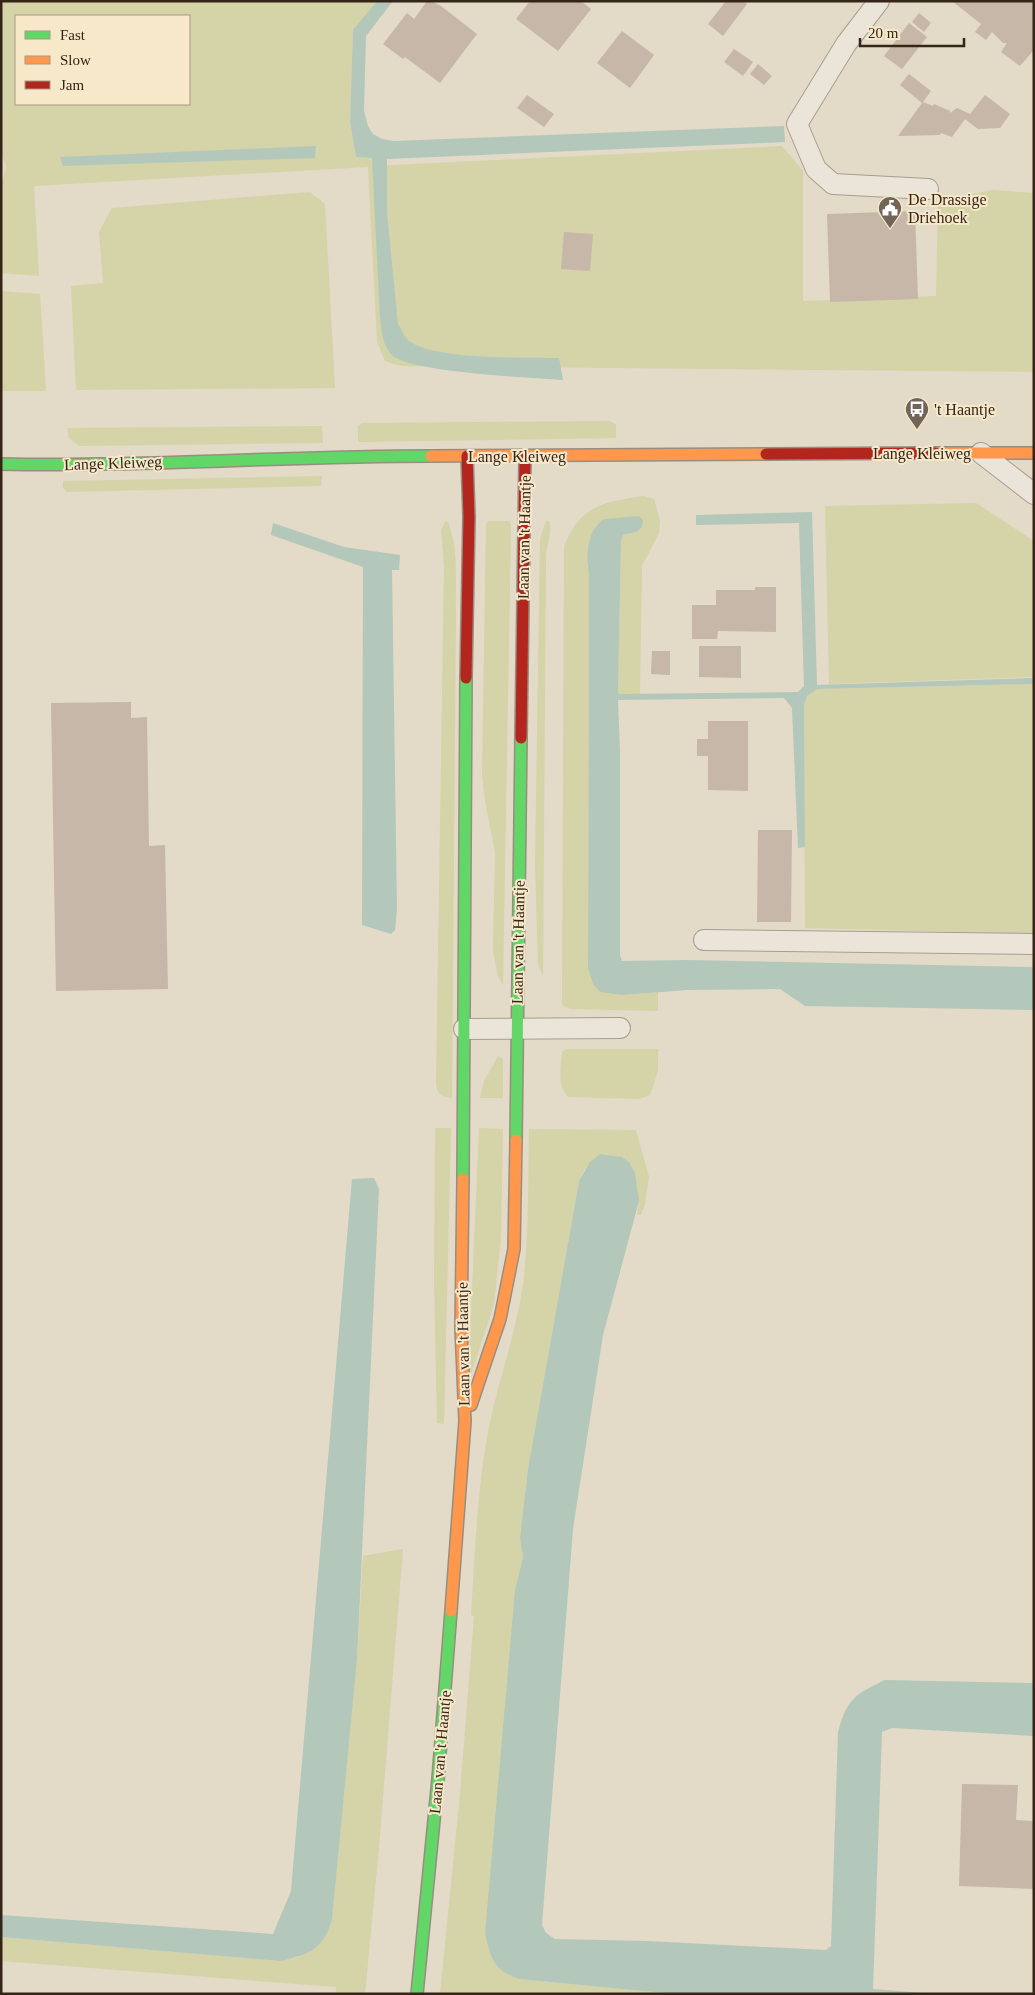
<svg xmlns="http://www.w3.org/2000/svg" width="1035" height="1995" viewBox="0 0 1035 1995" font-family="Georgia,serif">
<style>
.green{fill:#d5d3a8;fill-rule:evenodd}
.water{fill:#b3c8ba}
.building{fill:#c7b7a8}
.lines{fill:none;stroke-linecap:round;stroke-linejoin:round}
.lane-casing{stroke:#a79e91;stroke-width:22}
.fast-casing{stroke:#978e81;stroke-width:14}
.slow-casing{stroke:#978e81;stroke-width:14}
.jam-casing{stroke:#978e81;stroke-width:14}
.lane{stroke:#ebe4d9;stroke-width:20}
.fast{stroke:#63d668;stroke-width:11}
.slow{stroke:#ff974d;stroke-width:11}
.jam{stroke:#b3261e;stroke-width:11}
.labels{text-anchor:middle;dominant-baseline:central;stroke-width:4;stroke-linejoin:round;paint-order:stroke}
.poi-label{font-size:16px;fill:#352519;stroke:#f7e8c9;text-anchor:start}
.street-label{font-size:16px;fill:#352519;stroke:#f7e8c9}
</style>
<rect width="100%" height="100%" fill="#e3dac7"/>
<g class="green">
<path d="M1 1H377L353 31 350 122 356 157 372 158 373 166 782 146 803 171V301L936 296 938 201 992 190 1034 193V372L401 366 385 361 377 342 368 167 34 186 39 276 1 273V188L6 166 1 154ZM16 16H189V104H16Z"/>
<path d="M310 192 325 204 335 388 76 390 71 286 103 283 99 232 112 208Z"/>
<path d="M1 291 40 294 46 391H1Z"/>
<path d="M610 421 616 425V438L358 442V426L362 423Z"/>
<path d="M322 426 323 443 79 446 69 438 67 428Z"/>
<path d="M322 476 321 486 67 492 63 488V481Z"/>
<path d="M643 496 654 499 660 521 659 533 642 566 640 694H618L621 541 623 535 636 532 639 516 635 517 587 565 589 576 588 968 622 995 658 992V1011L571 1009 565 1007 562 1004 564 547C579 506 603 502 643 496Z"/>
<path d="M976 503 1034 541V677L829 684 825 506Z"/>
<path d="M446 521 448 522C459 549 455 582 456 611L452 1098C441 1097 436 1093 436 1082L444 567 441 530Z"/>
<path d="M488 521H510L511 525 503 985 498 977 493 951 495 852 485 801 482 774 486 525Z"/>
<path d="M546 521H549C553 529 546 547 546 558L543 976 538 965 535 865 540 539Z"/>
<path d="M1034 684V934L805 928 804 706 807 696 817 689Z"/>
<path d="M567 1049H658V1071L650 1095 639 1099 568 1097C557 1086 561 1067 562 1052Z"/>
<path d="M498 1056 503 1059V1098H480L484 1081Z"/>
<path d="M435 1128H451L444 1424 437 1423 434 1281Z"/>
<path d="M479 1128 503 1129 501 1238 494 1304 468 1384Z"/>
<path d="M529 1129 636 1130 649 1177 645 1204 641 1215H637L639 1201 622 1157 603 1154 584 1170 579 1181 528 1469 520 1538 523 1557 515 1590 519 1979 674 1994H440L460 1794 474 1616 471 1615C475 1553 477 1489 489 1427 499 1379 516 1333 523 1284 529 1233 528 1181 529 1129Z"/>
<path d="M403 1549 379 1847 365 1994H336V1987L1 1961V1937L279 1961 299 1957 329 1930 332 1920 357 1660 363 1556Z"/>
</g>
<g class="water">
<path d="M377 1H393L366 36 364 111 368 126 373 134 382 139 394 141 784 126 785 142 387 159V213L398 324C401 328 403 334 406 338 426 361 527 357 559 358L563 380C533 378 411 372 393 356 382 346 382 332 380 318L372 158 356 157 350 122 353 30Z"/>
<path d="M316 146 315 158 63 166 60 157Z"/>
<path d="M812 512 817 685 1034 678V684L817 689 807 696 804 706 805 847 798 848 792 708 784 698 618 700 620 751V955L622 961 687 960 1034 967V1010L805 1006 780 989 687 990 622 995 600 992 593 984 588 968 589 576C586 556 586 531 604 519L639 516 643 520 642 527 636 532 623 535 621 541 618 694 798 692 804 686 799 523 696 525V515Z"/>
<path d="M273 523 344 547 400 555 399 570H392L397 910 395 930 391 934 362 925 363 567 271 535Z"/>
<path d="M600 1154 622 1157 629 1162 635 1173 639 1201 603 1335 573 1529 542 1925 546 1933 555 1939 647 1941 826 1950 831 1946 838 1732C847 1699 855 1694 885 1680L1034 1683V1736L892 1728 882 1732 873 1989 938 1994H674L519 1979C492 1969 492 1960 485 1934L515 1590 523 1557 520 1538 528 1469 579 1181 590 1162Z"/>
<path d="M374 1178 379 1189 357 1660 332 1920C323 1950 308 1955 280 1961L1 1937V1915L273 1934 291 1891 352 1179Z"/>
</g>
<g class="building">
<path d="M427 1H431L441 6 477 34 440 83 405 57 403 59 383 44 407 13 414 19Z"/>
<path d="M530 1H581L591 9 558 51 516 19Z"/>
<path d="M726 1H744L747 4 723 36 708 24Z"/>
<path d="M952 1H1034V53L1032 52 1020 66 1001 52 1007 43H1003L992 32 986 40 975 32 981 24Z"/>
<path d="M919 13 931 23 924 32 912 22Z"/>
<path d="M909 23 927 37 902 69 884 56Z"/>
<path d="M622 31 654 55 630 88 597 63Z"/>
<path d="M734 49 753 62 743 76 724 62Z"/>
<path d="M758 64 772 76 764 85 750 74Z"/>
<path d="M909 74 931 91 923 102 933 106 934 104 950 111V113L957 108 970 114 985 95 1010 114 1000 128 978 129 965 119 952 137 941 133 940 135 898 136 922 103 900 85Z"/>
<path d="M527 95 554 114 544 127 517 108Z"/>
<path d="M915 211 918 299 830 302 827 214Z"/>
<path d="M564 232 593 234 590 271 561 269Z"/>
<path d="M755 587H776V632L718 631 717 639H692V605H716V590H755Z"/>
<path d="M699 646H741V678L699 677Z"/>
<path d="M652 651H670V675L651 674Z"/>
<path d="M131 702V718L147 717 149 846 165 845 168 989 56 991 51 703Z"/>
<path d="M708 721H748V791L708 790V756H697V739H708Z"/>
<path d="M758 830H792L791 922H757Z"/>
<path d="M962 1784 1018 1785 1016 1820 1034 1821V1889L959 1886Z"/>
</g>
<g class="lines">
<g class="lane-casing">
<g id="lane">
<path d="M879 1 846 44 797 124 816 169 833 184 928 189"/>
<path d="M981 453 1034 494"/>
<path d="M704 940 1034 944"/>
<path d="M464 1029 620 1028"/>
</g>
</g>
<g class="fast-casing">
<g id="fast">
<path d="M1 464C144 467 287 456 431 456"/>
<path d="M516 1140 521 738"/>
<path d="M463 1179 466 678"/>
<path d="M417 1994 438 1779 451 1611"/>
</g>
</g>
<g class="slow-casing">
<g id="slow">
<path d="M935 453H1034"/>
<path d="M431 456 766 454"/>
<path d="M471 1405 500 1319 514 1249 516 1140"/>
<path d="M451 1611 465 1421 461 1328 463 1179"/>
</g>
</g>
<g class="jam-casing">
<g id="jam">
<path d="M766 454 935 453"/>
<path d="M466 678 469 517 467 456"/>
<path d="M521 738 525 457"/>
</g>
</g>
<use href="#lane" class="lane"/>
<use href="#fast" class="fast"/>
<use href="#slow" class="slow"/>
<use href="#jam" class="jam"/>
</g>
<defs>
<g id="civic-pin" transform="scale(1.25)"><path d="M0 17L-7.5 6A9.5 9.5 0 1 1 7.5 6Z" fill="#726456" stroke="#f7e8c9"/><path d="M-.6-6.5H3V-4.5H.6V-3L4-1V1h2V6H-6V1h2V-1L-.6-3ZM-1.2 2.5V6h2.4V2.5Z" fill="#fff"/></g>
<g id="bus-pin" transform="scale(1.25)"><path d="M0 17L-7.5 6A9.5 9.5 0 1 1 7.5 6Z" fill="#726456" stroke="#f7e8c9"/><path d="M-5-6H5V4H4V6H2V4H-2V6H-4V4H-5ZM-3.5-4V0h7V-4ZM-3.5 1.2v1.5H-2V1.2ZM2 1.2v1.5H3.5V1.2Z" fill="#fff"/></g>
</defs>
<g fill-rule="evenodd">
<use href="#civic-pin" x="890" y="208"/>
<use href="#bus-pin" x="917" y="409"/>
</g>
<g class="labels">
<g class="poi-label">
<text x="908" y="199">De Drassige<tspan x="908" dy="18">Driehoek</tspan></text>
<text x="934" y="409">'t Haantje</text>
</g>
<g class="street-label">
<text x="922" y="453">Lange Kleiweg</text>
<text x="517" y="456">Lange Kleiweg</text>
<text transform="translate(113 463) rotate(-2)">Lange Kleiweg</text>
<text transform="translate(524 537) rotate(-89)">Laan van 't Haantje</text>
<text transform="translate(518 942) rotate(-89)">Laan van 't Haantje</text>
<text transform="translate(463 1344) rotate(-91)">Laan van 't Haantje</text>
<text transform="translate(440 1752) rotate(-85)">Laan van 't Haantje</text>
</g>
</g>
<rect width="1035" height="1995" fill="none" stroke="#352519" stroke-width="5"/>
<rect x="15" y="15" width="175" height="90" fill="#f7e8c9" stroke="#a99a83"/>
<rect x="25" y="31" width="25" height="8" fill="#63d668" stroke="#a99a83"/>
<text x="60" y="40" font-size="15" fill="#352519">Fast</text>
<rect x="25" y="56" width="25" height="8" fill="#ff974d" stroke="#a99a83"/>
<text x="60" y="65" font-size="15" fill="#352519">Slow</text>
<rect x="25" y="81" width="25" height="8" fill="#b3261e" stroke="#a99a83"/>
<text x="60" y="90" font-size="15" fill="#352519">Jam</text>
<path d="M860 38v8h104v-8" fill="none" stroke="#352519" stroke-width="2.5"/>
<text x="868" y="38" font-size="15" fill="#352519" stroke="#f7e8c9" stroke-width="4" paint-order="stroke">20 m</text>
</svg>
